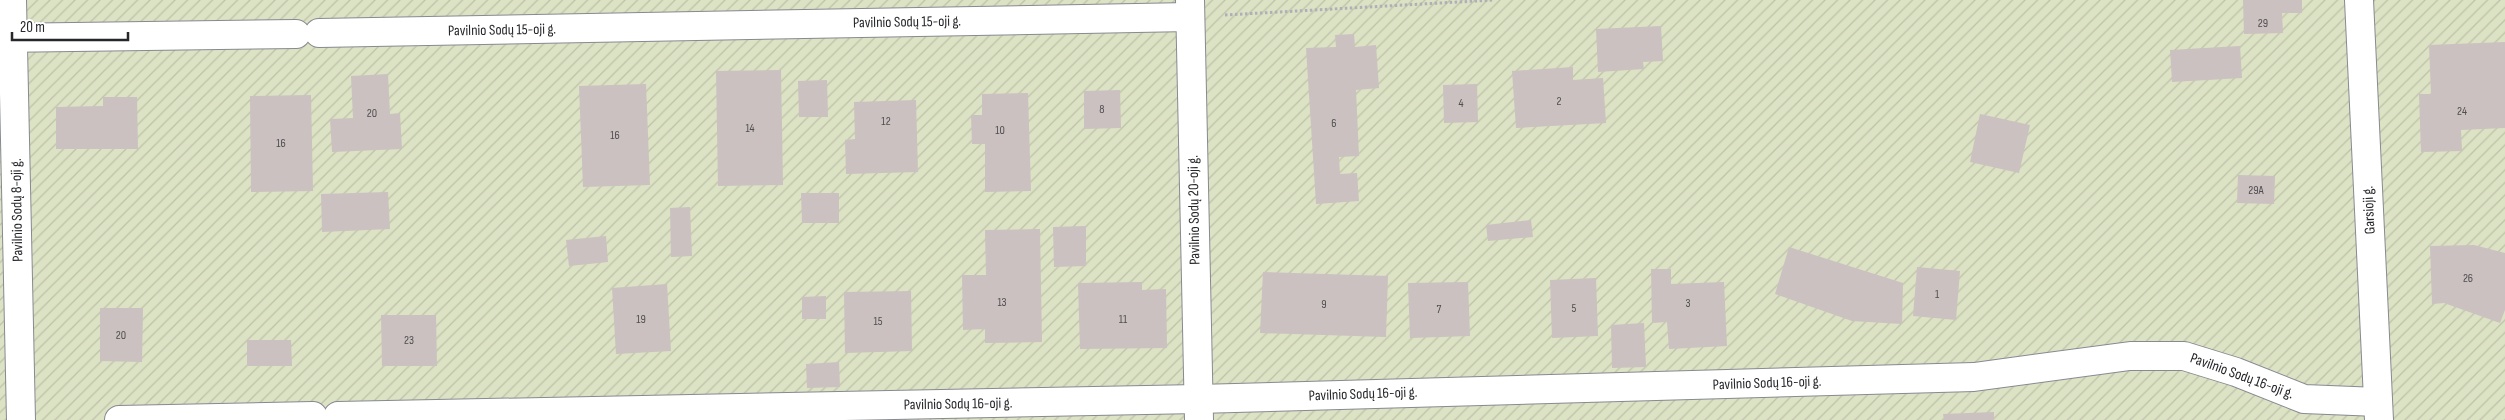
<svg xmlns="http://www.w3.org/2000/svg" width="2505" height="420" viewBox="0 0 2505 420" font-family="'Sofia Sans Condensed',sans-serif">
<style>
.garden{fill:url(#garden-furrows)}
.building{fill:#cbc1c0}
.lines{fill:none;stroke-linecap:round;stroke-linejoin:round}
.street-casing{stroke:#878a91;stroke-width:30}
.path{stroke:#adb0b6;stroke-width:3;stroke-dasharray:2.5 2.5;stroke-linecap:butt}
.street{stroke:#fff;stroke-width:28}
.labels{text-anchor:middle;dominant-baseline:central;stroke-width:4.5;stroke-linejoin:round;paint-order:stroke}
.number-label{font-size:12px;fill:#4f4e50}
.street-label{font-size:15px;fill:#26272a;stroke:#fff}
</style>
<defs>
<pattern id="garden-furrows" width="10" height="10" patternUnits="userSpaceOnUse" patternTransform="scale(1.25)"><rect width="10" height="10" fill="#dce2c4"/><path d="M-1 1l2-2M0 10L10 0M9 11l2-2" fill="none" stroke="#bdc2a9"/></pattern>
</defs>
<rect width="100%" height="100%" fill="#eef1f9"/>
<rect class="garden" x="0" y="0" width="2505" height="420"/>
<g class="building">
<path d="M2243 0H2302V13H2282L2283 33 2244 34Z"/>
<path d="M1661 26 1663 61 1643 62 1644 69 1598 72 1596 29Z"/>
<path d="M1354 34 1355 47 1376 45 1379 88 1356 90 1359 156 1339 157 1340 174 1357 173 1359 201 1316 204 1306 48 1336 47 1335 35Z"/>
<path d="M2505 42V128L2461 130 2462 151 2421 152 2419 94H2431L2429 45Z"/>
<path d="M2240 46 2242 78 2172 82 2170 50Z"/>
<path d="M1573 67V80L1603 78 1606 123 1516 128 1512 71Z"/>
<path d="M781 70 783 185 718 186 716 71Z"/>
<path d="M388 74 390 114 400 113 402 149 332 152 330 119 353 118 351 76Z"/>
<path d="M827 80 828 117H799L798 81Z"/>
<path d="M646 84 650 185 583 187 579 86Z"/>
<path d="M1477 84 1478 122 1444 123 1443 85Z"/>
<path d="M1120 90 1121 128 1084 129V91Z"/>
<path d="M1028 93 1031 191 985 192V144H972L971 115H982V94Z"/>
<path d="M311 95 313 191 251 192 250 96Z"/>
<path d="M103 97H137L138 149H56V107L103 106Z"/>
<path d="M916 100 918 172 846 174 845 140 855 139 854 102Z"/>
<path d="M1980 114 2030 125 2019 173 1970 162Z"/>
<path d="M2238 175 2275 176 2274 204 2237 203Z"/>
<path d="M388 192 390 229 322 232 321 194Z"/>
<path d="M801 193H839V223H802Z"/>
<path d="M690 207 692 256 671 257 670 208Z"/>
<path d="M1531 220 1533 237 1488 241 1486 225Z"/>
<path d="M1086 226V266L1054 267 1053 227Z"/>
<path d="M1040 229 1042 342 985 343V329L963 330 962 275H986L985 230Z"/>
<path d="M606 236 608 262 569 266 566 240Z"/>
<path d="M2474 245 2505 253V310L2500 323 2444 303 2432 304 2430 246Z"/>
<path d="M1789 247 1903 283 1902 324 1852 321 1775 294Z"/>
<path d="M1917 267 1960 271 1956 320 1913 316Z"/>
<path d="M1651 269H1671V284L1724 282 1727 346 1669 349 1667 322 1652 323Z"/>
<path d="M1263 272 1388 276 1386 337 1260 333Z"/>
<path d="M1596 278 1598 336 1552 338 1550 280Z"/>
<path d="M1142 282V290L1166 289 1167 348 1080 349 1078 283Z"/>
<path d="M1468 282 1470 336 1410 338 1408 283Z"/>
<path d="M667 284 671 351 616 354 612 288Z"/>
<path d="M911 291 912 351 845 353 844 292Z"/>
<path d="M826 296V319H802V297Z"/>
<path d="M100 308H143L142 362 100 361Z"/>
<path d="M381 315H436L437 366H382Z"/>
<path d="M1644 323 1646 367 1612 368 1611 325Z"/>
<path d="M247 340H291L292 366H247Z"/>
<path d="M839 362 840 387 807 388 806 364Z"/>
<path d="M1994 412V420H1944L1943 414Z"/>
</g>
<g class="lines">
<g class="street-casing">
<g id="street">
<path d="M12 0 21 420"/>
<path d="M1190 0 1199 420"/>
<path d="M2359 0 2379 420"/>
<path d="M319 33 1190 17"/>
<path d="M0 38 296 34"/>
<path d="M338 416 1198 399 1974 377 2130 356H2184L2236 372 2304 399 2378 402"/>
<path d="M119 420 313 416"/>
</g>
</g>
<path class="path" d="M1225 15 1494 0"/>
<use href="#street" class="street"/>
</g>
<g class="labels">
<g class="number-label">
<text x="2263" y="23">29</text>
<text x="1559" y="101">2</text>
<text x="1461" y="103">4</text>
<text x="1102" y="109">8</text>
<text x="2462" y="111">24</text>
<text x="372" y="113">20</text>
<text x="886" y="121">12</text>
<text x="1334" y="123">6</text>
<text x="750" y="128">14</text>
<text x="1000" y="130">10</text>
<text x="615" y="135">16</text>
<text x="281" y="143">16</text>
<text x="2256" y="190">29A</text>
<text x="2468" y="278">26</text>
<text x="1937" y="294">1</text>
<text x="1002" y="302">13</text>
<text x="1688" y="303">3</text>
<text x="1324" y="304">9</text>
<text x="1574" y="308">5</text>
<text x="1439" y="309">7</text>
<text x="641" y="319">19</text>
<text x="1123" y="319">11</text>
<text x="878" y="321">15</text>
<text x="121" y="335">20</text>
<text x="409" y="340">23</text>
</g>
<g class="street-label">
<text transform="translate(907 22) rotate(-1)">Pavilnio Sodų 15-oji g.</text>
<text transform="translate(502 30) rotate(-1)">Pavilnio Sodų 15-oji g.</text>
<text transform="translate(17 210) rotate(-91)">Pavilnio Sodų 8-oji g.</text>
<text transform="translate(1194 210) rotate(-91)">Pavilnio Sodų 20-oji g.</text>
<text transform="translate(2369 210) rotate(-93)">Garsioji g.</text>
<text transform="translate(2242 376) rotate(20)">Pavilnio Sodų 16-oji g.</text>
<text transform="translate(1767 383) rotate(-2)">Pavilnio Sodų 16-oji g.</text>
<text transform="translate(1363 394) rotate(-2)">Pavilnio Sodų 16-oji g.</text>
<text transform="translate(958 404) rotate(-1)">Pavilnio Sodų 16-oji g.</text>
</g>
</g>
<path d="M12 32v8h116v-8" fill="none" stroke="#26272a" stroke-width="2.5"/>
<text x="20" y="32" font-size="15" fill="#26272a" stroke="#ffffff" stroke-width="4" paint-order="stroke">20 m</text>
</svg>
